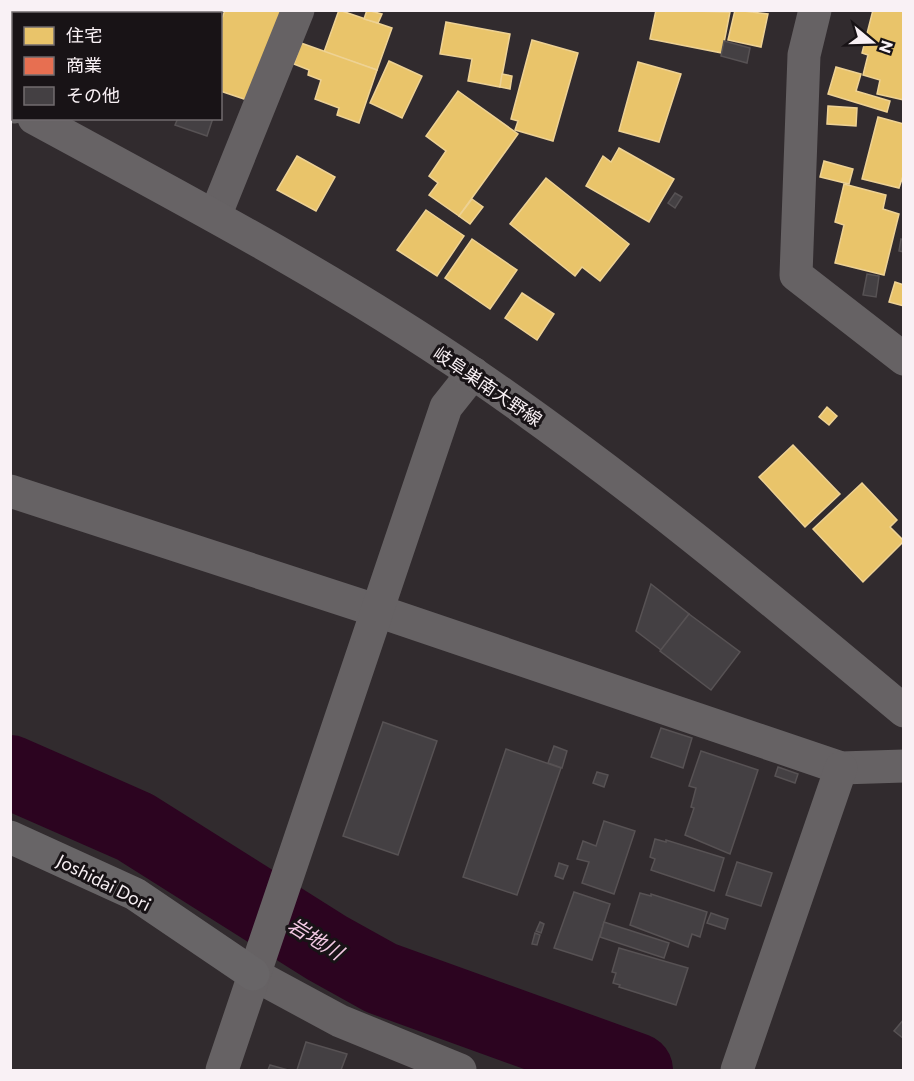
<svg xmlns="http://www.w3.org/2000/svg" width="914" height="1081" viewBox="0 0 914 1081" font-family="Commissioner,'Noto Sans JP',sans-serif">
<style>
.homes{fill:#e9c46a;stroke:#eed294;stroke-width:1.5}
.shops{fill:#e76f51;stroke:#ec9682;stroke-width:1.5}
.lines{fill:none;stroke-linecap:round;stroke-linejoin:round}
.river{stroke:#2c0420;stroke-width:74}
.building{fill:#444043;stroke:#575254;stroke-width:1.5}
.street{stroke:#666264;stroke-width:33}
.secondary{stroke:#686567;stroke-width:33}
.primary{stroke:#676365;stroke-width:33}
.labels{text-anchor:middle;dominant-baseline:central;stroke-width:6;stroke-linejoin:round;paint-order:stroke}
.street-label{font-size:18px;fill:#f9f1f5;stroke:#181316}
.water-label{font-size:20px;font-style:italic;fill:#f3c9e3;stroke:#181316}
</style>
<rect width="100%" height="100%" fill="#312b2e"/>
<g class="homes">
<path d="M10 10H57L55 14H14V37L10 35Z"/>
<path d="M170 10H218L217 14H178Z"/>
<path d="M225 10H282L250 101 220 91V24Z"/>
<path d="M339 10 392 28 377 70 324 52Z"/>
<path d="M367 10 382 14 378 23 364 19Z"/>
<path d="M656 10 730 12 722 53 650 39Z"/>
<path d="M735 10 768 14 761 47 728 40Z"/>
<path d="M873 10H904V100L877 94 880 80 863 75 868 55 862 53Z"/>
<path d="M446 22 510 34 500 87 468 81 472 59 440 54Z"/>
<path d="M532 40 578 53 553 141 515 130 518 121 511 119Z"/>
<path d="M301 43 377 70 359 123 337 115 339 108 315 99 321 80 308 75 309 70 294 64Z"/>
<path d="M389 61 422 76 402 118 370 103Z"/>
<path d="M638 62 681 74 659 142 619 131Z"/>
<path d="M836 67 861 74 856 91 890 101 887 112 828 94Z"/>
<path d="M502 74 512 76 510 89 500 87Z"/>
<path d="M458 91 518 134 459 216 429 195 438 183 429 176 446 151 426 136Z"/>
<path d="M828 106 857 108 856 126 827 124Z"/>
<path d="M878 117 904 124V173L899 188 862 179Z"/>
<path d="M619 148 674 179 649 222 586 186 603 156 611 162Z"/>
<path d="M297 156 335 177 316 211 277 190Z"/>
<path d="M824 161 853 169 849 184 820 177Z"/>
<path d="M546 178 629 244 600 281 582 267 575 276 510 224Z"/>
<path d="M844 184 886 195 883 209 899 214 884 275 835 263 844 225 835 222Z"/>
<path d="M472 199 483 207 470 224 459 216Z"/>
<path d="M426 210 464 236 437 276 397 250Z"/>
<path d="M472 239 517 270 490 309 445 278Z"/>
<path d="M895 282 904 285V306L889 302Z"/>
<path d="M522 293 554 314 537 340 505 318Z"/>
<path d="M827 407 837 416 829 425 819 417Z"/>
<path d="M793 445 840 494 805 527 759 477Z"/>
<path d="M862 483 897 520 890 527 904 541 863 582 813 529Z"/>
</g>
<path class="shops" d="M75 10H153L160 14H73Z"/>
<g class="lines">
<path class="river" d="M10 772 135 827 327 948 381 978 636 1070"/>
</g>
<g class="building">
<path d="M724 41 750 48 747 63 721 56Z"/>
<path d="M178 118H213L207 136 175 125Z"/>
<path d="M675 193 682 197 675 208 668 203Z"/>
<path d="M901 239 904 240V252L899 251Z"/>
<path d="M867 274 879 276 876 297 863 295Z"/>
<path d="M651 584 689 614 661 650 636 631Z"/>
<path d="M689 614 740 652 711 690 660 651Z"/>
<path d="M383 722 437 741 398 855 343 836Z"/>
<path d="M661 728 692 738 683 768 651 757Z"/>
<path d="M554 746 567 751 562 768 548 763Z"/>
<path d="M506 749 561 768 517 895 463 877Z"/>
<path d="M701 751 758 770 730 854 685 835 694 808 691 807 696 788 689 786Z"/>
<path d="M778 767 798 774 795 783 775 776Z"/>
<path d="M597 772 608 775 604 787 593 783Z"/>
<path d="M604 821 635 831 614 894 582 883 589 862 577 859 583 841 596 846Z"/>
<path d="M655 839 666 842V840L724 858 714 891 651 870 655 859 650 857Z"/>
<path d="M737 862 772 873 761 906 726 895Z"/>
<path d="M559 863 568 866 563 879 555 876Z"/>
<path d="M574 892 610 904 592 960 554 948Z"/>
<path d="M640 893 651 896V894L707 912 700 937 692 934 688 947 630 925Z"/>
<path d="M711 913 728 919 725 929 707 923Z"/>
<path d="M540 922 544 924 541 933 536 931Z"/>
<path d="M604 922 669 943 664 958 600 937Z"/>
<path d="M535 933 540 935 537 945 532 944Z"/>
<path d="M619 948 688 968 676 1005 619 987 620 985 613 983 616 973 612 972Z"/>
<path d="M904 1019V1039L894 1031Z"/>
<path d="M306 1042 347 1054 341 1070H297Z"/>
<path d="M270 1065 288 1070H268Z"/>
</g>
<g class="lines">
<g class="street">
<path d="M815 10 804 55 796 275 904 359"/>
<path d="M215 216 298 10"/>
<path d="M10 491 378 611 841 768 904 766"/>
<path d="M253 974 340 1021 460 1070"/>
<path d="M222 1070 446 407 473 373"/>
<path d="M737 1070 841 768"/>
</g>
<path class="secondary" d="M10 837 135 894 253 974"/>
<g class="primary">
<path d="M10 106 14 107"/>
<path d="M34 118C183 199 334 278 474 374 624 477 765 594 904 711"/>
</g>
</g>
<g class="labels">
<g class="street-label">
<text transform="translate(488 386) rotate(34)">岐阜巣南大野線</text>
<text transform="translate(104 882) rotate(27)">Joshidai Dori</text>
</g>
<g class="water-label">
<text transform="translate(316 938) rotate(32)">岩地川</text>
</g>
</g>
<rect width="914" height="1081" fill="none" stroke="#f9f1f5" stroke-width="24"/>
<rect x="12" y="12" width="210" height="108" fill="#181316" stroke="#726c6f" stroke-width="1.5"/>
<rect x="24" y="27" width="30" height="18" fill="#e9c46a" stroke="#726c6f" stroke-width="1.5"/>
<text x="66" y="42" font-size="18" fill="#f9f1f5">住宅</text>
<rect x="24" y="57" width="30" height="18" fill="#e76f51" stroke="#726c6f" stroke-width="1.5"/>
<text x="66" y="72" font-size="18" fill="#f9f1f5">商業</text>
<rect x="24" y="87" width="30" height="18" fill="#444043" stroke="#726c6f" stroke-width="1.5"/>
<text x="66" y="102" font-size="18" fill="#f9f1f5">その他</text>
<g transform="translate(872 42) rotate(109)" stroke="#181316" stroke-width="4.5" paint-order="stroke">
<path d="M0-4.5L10 22L0 15L-10 22Z" fill="#f9f1f5"/>
<text y="-9" font-size="16" font-weight="bold" text-anchor="middle" fill="#f9f1f5">N</text>
</g>
</svg>
